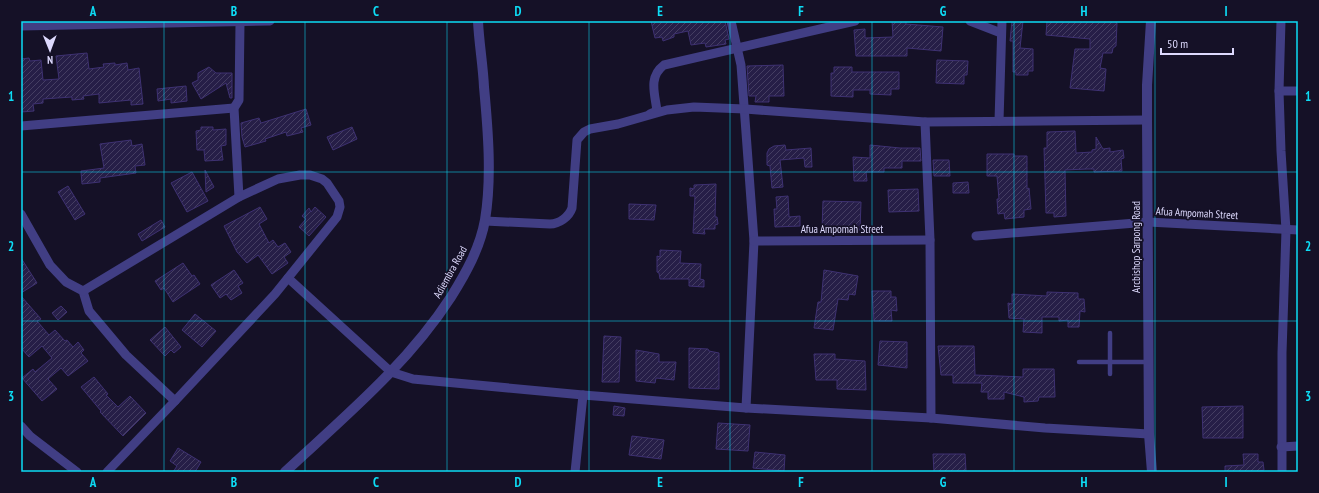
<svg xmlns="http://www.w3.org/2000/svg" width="1319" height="493" viewBox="0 0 1319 493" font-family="'PT Sans Narrow',sans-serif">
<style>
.building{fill:url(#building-hatch);stroke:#3e3172}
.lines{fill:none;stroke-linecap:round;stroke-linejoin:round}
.service{stroke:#413e84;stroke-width:4.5}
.minor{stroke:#413e84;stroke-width:9}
.tertiary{stroke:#413e84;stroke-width:10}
.grid{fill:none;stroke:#0ddcf5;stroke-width:1;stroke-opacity:0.55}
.labels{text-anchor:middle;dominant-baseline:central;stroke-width:3.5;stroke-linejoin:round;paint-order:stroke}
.street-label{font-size:11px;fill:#ddd9fd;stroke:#151127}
.neatline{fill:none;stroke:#0ddcf5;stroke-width:1.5}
.grid-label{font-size:13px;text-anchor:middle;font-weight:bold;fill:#0ddcf5}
</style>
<defs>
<pattern id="building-hatch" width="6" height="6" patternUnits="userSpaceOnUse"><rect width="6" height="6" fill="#261e47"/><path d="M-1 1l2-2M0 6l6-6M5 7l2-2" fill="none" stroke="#453e62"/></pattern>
</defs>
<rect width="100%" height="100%" fill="#151127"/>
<g class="building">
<path d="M651 21H725L729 39 725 40 726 44 706 47 705 43 691 45 688 31 674 34V37L663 41 662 37 655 38Z"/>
<path d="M892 21H906V24L943 27 941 51 907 48V56H856L854 30 865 29V38L893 37Z"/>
<path d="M1012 21H1023L1020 48 1033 49V71H1028V75H1016V72H1013V41H1010Z"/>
<path d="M1047 21H1114L1117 23 1116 46 1113 48 1112 53H1103L1100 68 1106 69 1104 91 1070 88 1075 49H1090V39L1046 35Z"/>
<path d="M87 53 89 69 104 67 103 64 115 63V65L127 63 128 70 139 68 143 104 131 105V100L99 103V94L83 96 84 99 72 100V97L43 99V103L33 104 34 111 21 112V59L29 58 30 61 41 60 43 80 59 79 56 56Z"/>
<path d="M937 60 968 61 967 75H964V84L936 83Z"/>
<path d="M783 65 784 96H769V102H755L756 96H749L747 66Z"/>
<path d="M209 67 216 73H232V98H230L226 83 201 99 192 83 198 80V73Z"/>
<path d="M834 67H852V72H899V89H891V95L870 94V90H853V97L831 96V73H834Z"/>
<path d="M186 86 187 101 171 103V99L158 101 157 89Z"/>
<path d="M306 109 311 125 301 128 303 132 287 136 286 132 265 139 266 141 245 147 242 137 241 123 259 118 261 123Z"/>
<path d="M201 127H213V130L226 129V145L221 146 223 160 205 161 204 150H197L196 131 201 130Z"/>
<path d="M352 127 357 139 333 150 327 137Z"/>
<path d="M1075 131 1076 153 1092 152V150L1096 149V137L1103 149 1110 148V152L1123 150 1124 158 1121 159 1122 171 1094 172V169H1087L1065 170 1066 216 1054 217V213H1046L1044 148H1047V132Z"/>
<path d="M131 140 132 146 142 144 145 165 135 166 136 173 100 178V182L82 184 81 171 104 168 100 144Z"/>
<path d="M785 145 786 150 811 148 812 167H805L804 158 780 160 783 187 772 188 770 166 767 165V153L769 149 774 146Z"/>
<path d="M870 145 900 148H920L921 161H902V168H884V172H866L867 181H854L853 157 870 158Z"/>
<path d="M987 154H1014V156H1027V189L1029 188 1031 209 1024 210V217L1005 219 1004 213 998 214 997 199H999L997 176H987Z"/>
<path d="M933 160H949L950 176H934Z"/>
<path d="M205 170 214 187 206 192Z"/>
<path d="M192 172 208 201 187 212 171 183Z"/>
<path d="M968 182 969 193H953V183Z"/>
<path d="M716 184 715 217H717L718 224 715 225V229H704L705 234 693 233 695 196H690V188L694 189V185Z"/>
<path d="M68 186 85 214 75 220 58 192Z"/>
<path d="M918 189 919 211 889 212 888 190Z"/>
<path d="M788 196 789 217 800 216V226L775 227 774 209H777L776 197Z"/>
<path d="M823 201 861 202 860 230 822 229Z"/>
<path d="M629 204 656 205 654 220 629 219Z"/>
<path d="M260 207 267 219 259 224 269 243 273 240 278 247 285 243 291 252 284 257 288 263 272 274 258 255 247 263 237 252 224 226Z"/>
<path d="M315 207 326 217 309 236 299 227 306 219 302 216 309 208 311 212Z"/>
<path d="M161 220 165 227 142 241 138 234Z"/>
<path d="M660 250 681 251 680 263 701 264 700 279 704 280V287L689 286V279H660L659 273 657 272V256L660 257Z"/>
<path d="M21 258 37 283 21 293Z"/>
<path d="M183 263 192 276 194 275 200 284 173 302 164 288 161 290 155 281Z"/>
<path d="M234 270 243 283 238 286 242 293 231 300 226 294 220 298 211 285Z"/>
<path d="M824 270 858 276 855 295 849 294 848 300 838 299 833 330 814 328 818 302H821Z"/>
<path d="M872 291H891V297H896L897 311 891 310 892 321H874Z"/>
<path d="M1047 292 1078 293V299H1084L1085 312 1080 311 1079 327H1068V320L1059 321V317H1042V333L1023 332 1024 319 1009 318 1008 303 1012 304V294L1047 296Z"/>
<path d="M21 296 41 319 37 321 49 335 55 330 65 341 67 340 73 347 78 342 84 350 81 353 88 361 68 376 61 368 48 379 57 389 42 401 22 378 33 369 35 372 52 358 42 346 29 357 21 348Z"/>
<path d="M61 306 67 312 58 320 52 313Z"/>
<path d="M195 314 216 331 202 347 182 330Z"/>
<path d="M165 327 181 347 174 353 171 350 165 356 150 340Z"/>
<path d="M604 336 621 337 619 382H602Z"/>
<path d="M880 341 907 342V368L878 365Z"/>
<path d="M938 346H974L975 375 1023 377V369H1054L1055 397H1039L1038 401 1024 402V397L1004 392V399H988V392H981L982 383H953V375H941Z"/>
<path d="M689 348 708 349 709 351 719 353V389L689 388Z"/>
<path d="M636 350 659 354V362H676L674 380 656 378 655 383 636 381Z"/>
<path d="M814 354H835V359L865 361 866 390 837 389V380H816Z"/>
<path d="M94 377 108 394 106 395 118 407 130 396 146 413 123 436 100 412 101 411 81 387Z"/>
<path d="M614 406 625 408 624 416 613 415Z"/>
<path d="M1243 406V438H1203L1202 407Z"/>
<path d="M718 423 750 425 748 451 716 449Z"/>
<path d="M632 436 664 440 661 459 629 455Z"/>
<path d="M178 448 201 462 195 472H173L177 466 170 461Z"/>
<path d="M755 452 785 455 784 471 753 468Z"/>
<path d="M933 454H965L966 471 934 472Z"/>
<path d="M1243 454H1258V462H1263L1264 470 1260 471V472H1225V466L1244 465Z"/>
</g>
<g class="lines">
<g class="service">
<path d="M1110 333V374"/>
<path d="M1079 362H1149"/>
</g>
<g class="minor">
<path d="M731 21 741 65 754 241 746 408"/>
<path d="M970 21 1001 33"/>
<path d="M1281 21 1279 91 1281 151 1286 230 1282 353V472"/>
<path d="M21 26 270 21"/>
<path d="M1279 91H1298"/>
<path d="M650 114 657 111C655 94 648 77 664 65L855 21"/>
<path d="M999 121 1002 21"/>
<path d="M925 122 930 240 931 418"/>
<path d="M21 126 234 108"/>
<path d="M239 197 234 108 239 100 240 23"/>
<path d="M21 214 50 265 66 282 83 291 89 311 100 324 126 355 175 401"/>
<path d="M485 221 550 224C559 224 569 217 572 208L577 140 584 132 590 129 618 124 667 110 694 107 745 109 925 122 1147 120"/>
<path d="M976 236 1148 222 1298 230"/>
<path d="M754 241 930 240"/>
<path d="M288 278 391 372 413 379 583 395 746 408 931 418 1045 428 1149 434"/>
<path d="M83 291 239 197 278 179 300 175H310L322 179 327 183 339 201 340 207 337 217 275 294 175 401 107 472"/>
<path d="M21 426 30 436 77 472"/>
<path d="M1281 447 1298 446"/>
<path d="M575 472 583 395"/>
</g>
<g class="tertiary">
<path d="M1151 21 1147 85V120L1149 434 1152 472"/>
<path d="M285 472C344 417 407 365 451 297 466 273 480 248 485 220 492 178 488 130 484 87 483 65 479 43 478 21"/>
</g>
</g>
<path class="grid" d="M164 21V472M305 21V472M447 21V472M589 21V472M730 21V472M872 21V472M1014 21V472M1155 21V472M21 172H1298M21 321H1298"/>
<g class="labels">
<g class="street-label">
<text transform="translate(1197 213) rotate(3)">Afua Ampomah Street</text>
<text x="842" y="229">Afua Ampomah Street</text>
<text transform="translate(1136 247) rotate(-90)">Arcbishop Sarpong Road</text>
<text transform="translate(450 272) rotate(-61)">Adiembra Road</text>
</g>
</g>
<rect width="1319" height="493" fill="none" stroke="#151127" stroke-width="44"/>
<g transform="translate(50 50) rotate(179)" stroke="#151127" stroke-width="3" paint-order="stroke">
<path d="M0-3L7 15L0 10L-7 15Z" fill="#ddd9fd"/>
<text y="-6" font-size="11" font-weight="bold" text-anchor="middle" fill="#ddd9fd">N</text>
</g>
<path d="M1161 48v6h72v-6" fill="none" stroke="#ddd9fd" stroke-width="2"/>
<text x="1167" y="48" font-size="12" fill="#ddd9fd" stroke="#151127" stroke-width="3" paint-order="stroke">50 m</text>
<rect x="22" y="22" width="1275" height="449" class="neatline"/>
<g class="grid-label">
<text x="93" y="16">A</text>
<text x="234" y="16">B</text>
<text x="376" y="16">C</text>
<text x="518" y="16">D</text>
<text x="660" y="16">E</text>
<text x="801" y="16">F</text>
<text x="943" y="16">G</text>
<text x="1084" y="16">H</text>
<text x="1226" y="16">I</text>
<text x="11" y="101">1</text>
<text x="1308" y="101">1</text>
<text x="11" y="251">2</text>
<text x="1308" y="251">2</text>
<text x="11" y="401">3</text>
<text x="1308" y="401">3</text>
<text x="93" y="487">A</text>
<text x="234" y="487">B</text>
<text x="376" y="487">C</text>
<text x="518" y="487">D</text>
<text x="660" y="487">E</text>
<text x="801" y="487">F</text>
<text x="943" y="487">G</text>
<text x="1084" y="487">H</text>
<text x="1226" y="487">I</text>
</g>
</svg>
